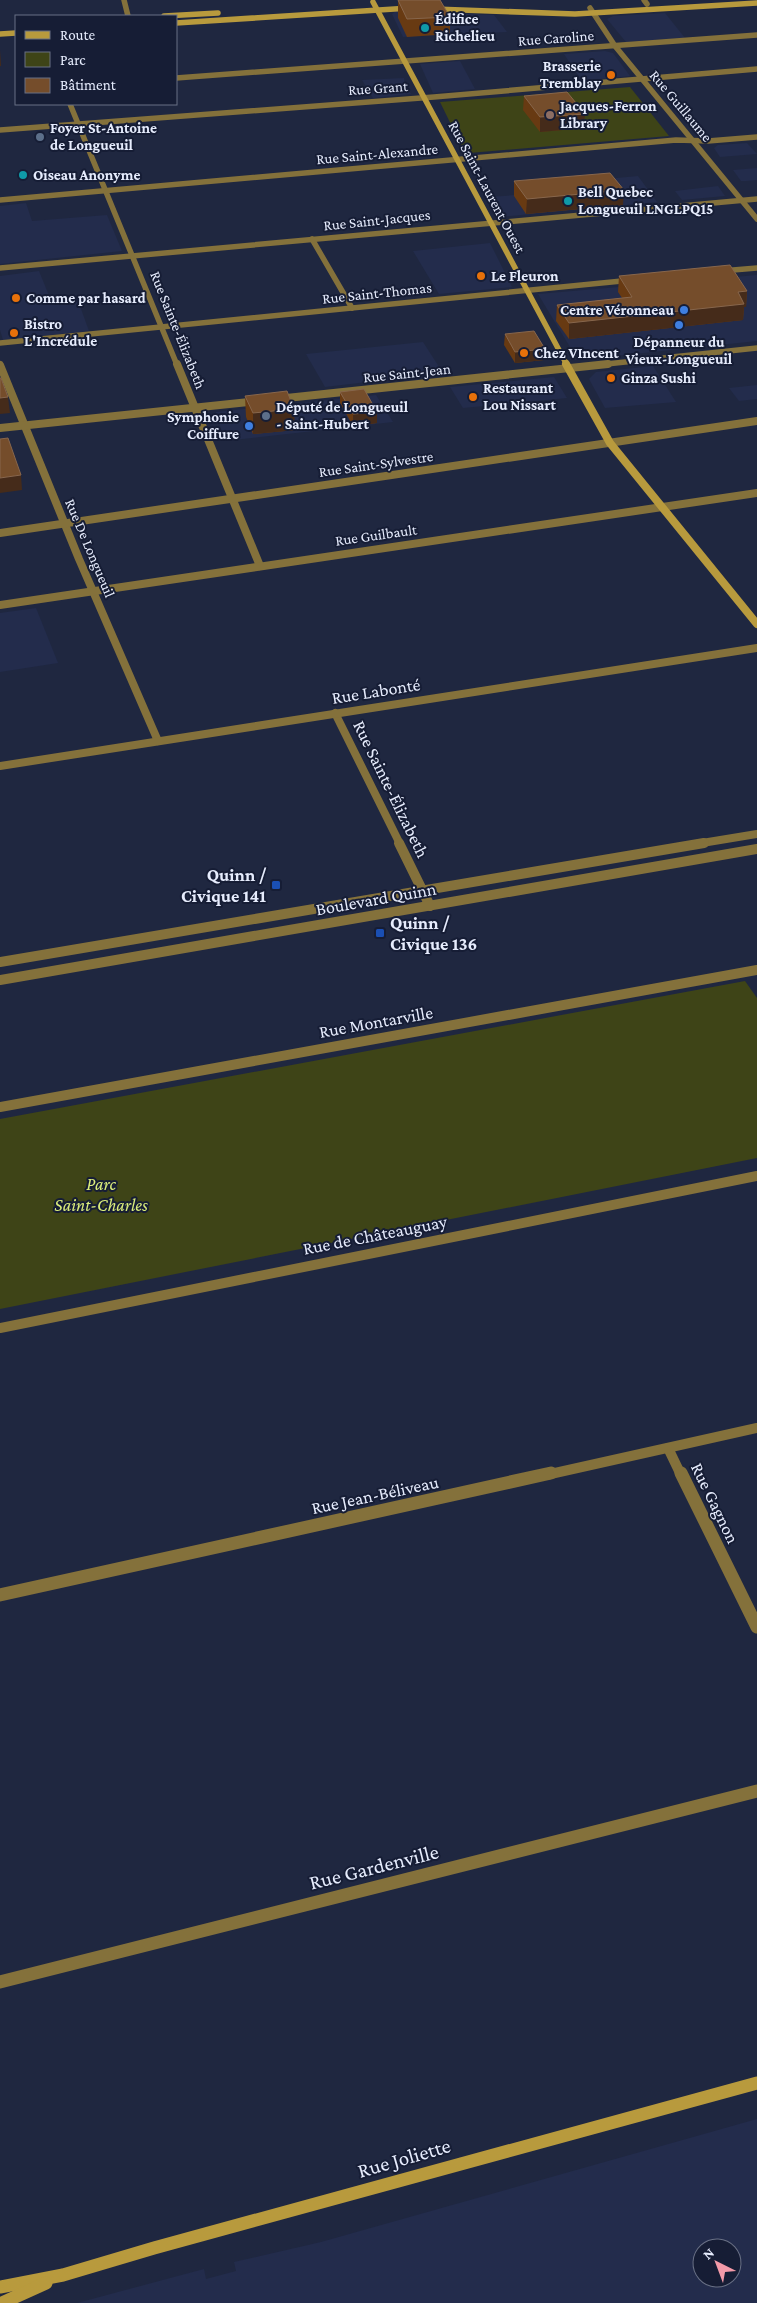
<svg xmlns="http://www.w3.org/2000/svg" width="757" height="2303" viewBox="0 0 757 2303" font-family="'Crimson Pro',serif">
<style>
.built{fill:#232c4c;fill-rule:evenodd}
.green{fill:#3e4417}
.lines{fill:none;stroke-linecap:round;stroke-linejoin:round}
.street-far3{stroke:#84713b;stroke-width:5.5}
.street-far2{stroke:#84713b;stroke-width:8}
.street-far1{stroke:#84713b;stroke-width:10}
.street{stroke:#84713b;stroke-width:13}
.secondary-far2{stroke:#b89a3d;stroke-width:5.5}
.secondary-far1{stroke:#b89a3d;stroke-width:8}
.secondary{stroke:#b89a3d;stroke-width:13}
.wall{fill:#683a12}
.shaded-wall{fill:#452b1a}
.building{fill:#754d2b;stroke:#87664c}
.culture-dot{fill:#0f9aa8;stroke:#161d35;stroke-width:2}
.food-dot{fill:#e8710a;stroke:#161d35;stroke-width:2}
.education-dot{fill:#8d6e63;stroke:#161d35;stroke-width:2}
.service-dot{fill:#5c6f8a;stroke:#161d35;stroke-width:2}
.shop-dot{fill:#3f7fe0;stroke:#161d35;stroke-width:2}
.transit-dot{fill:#1a4fb4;stroke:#161d35;stroke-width:2}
.labels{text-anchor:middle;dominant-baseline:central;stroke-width:4;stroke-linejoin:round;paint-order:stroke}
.far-poi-label{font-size:15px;font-weight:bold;fill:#e6ecfd;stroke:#161d35;text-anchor:start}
.far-street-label{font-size:15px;fill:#e6ecfd;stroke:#161d35}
.street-label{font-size:18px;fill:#e6ecfd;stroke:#161d35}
.poi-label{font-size:18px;font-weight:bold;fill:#e6ecfd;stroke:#161d35;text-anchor:end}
.park-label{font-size:18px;font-style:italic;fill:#dcee7b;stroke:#161d35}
.near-street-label{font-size:21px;fill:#e6ecfd;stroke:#161d35}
</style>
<rect width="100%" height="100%" fill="#1f2740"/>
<g class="built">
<path d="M396 11 494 15 507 32 403 37 392 14Z"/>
<path d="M665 13 685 38 626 42 607 19 613 16Z"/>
<path d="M605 51 613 53 630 76 582 81 564 54Z"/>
<path d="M460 61 475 89 433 93 420 64Z"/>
<path d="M404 78 405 85 411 94 373 98 362 80Z"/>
<path d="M747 143 757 154 720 157 714 148 718 145Z"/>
<path d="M757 168V180L746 181H741L733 170Z"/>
<path d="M638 176 657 202 500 217 490 197 568 191 562 183Z"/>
<path d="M718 186 725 196 682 200 675 191Z"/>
<path d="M26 203 32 221 107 215 122 251 0 264V206Z"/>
<path d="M490 243 512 287 439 294 413 251Z"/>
<path d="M39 271 50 298 76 295 89 331 3 340 0 330V276Z"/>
<path d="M757 275V341L586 359 576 357 538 294Z"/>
<path d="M423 342 443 373 325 387 306 354Z"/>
<path d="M653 366 676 402 605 408 589 379 596 372Z"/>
<path d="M554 377 567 398 463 408 450 387Z"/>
<path d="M757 385V399L739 401 729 388Z"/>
<path d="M376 395 393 422 225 441 216 414V412Z"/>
<path d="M36 608 58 663 0 672V613Z"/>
<path d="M757 2119V2303H77L204 2269 206 2279 236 2271 234 2262 321 2242ZM702 2248H732V2278H702Z"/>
</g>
<g class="green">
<path d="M630 87 669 136 469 153 464 151 440 102Z"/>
<path d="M745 981 757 998V1158L0 1309V1119Z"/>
</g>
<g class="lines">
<g class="street-far3">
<path d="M124 0 128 16"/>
<path d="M644 0 647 4"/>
<path d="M590 8 615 46 757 219"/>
<path d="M176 78 757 35"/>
<path d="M70 104 177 365"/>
<path d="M0 130 434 97 757 69"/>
<path d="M0 200 676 140 708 141 757 137"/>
<path d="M312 239 352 308"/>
<path d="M0 268 757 199"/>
<path d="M721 271 757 268"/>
<path d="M0 343 632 280"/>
<path d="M597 365 757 348"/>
</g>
<g class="street-far2">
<path d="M177 364 260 566"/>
<path d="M0 365 79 559 158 741"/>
<path d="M277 399 608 364"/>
<path d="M0 428 258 401"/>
<path d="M0 533 757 421"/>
<path d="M0 605 757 493"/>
<path d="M335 713 400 844"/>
<path d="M0 766 757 648"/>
<path d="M696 844 757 834"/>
</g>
<g class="street-far1">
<path d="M399 843 430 906"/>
<path d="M0 962 704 843"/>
<path d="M0 980 757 849"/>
<path d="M0 1107 757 970"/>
<path d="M0 1328 757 1176"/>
<path d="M668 1448 681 1475"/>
<path d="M546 1475 757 1428"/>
</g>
<g class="street">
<path d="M681 1473 757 1627"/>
<path d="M0 1595 551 1473"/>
<path d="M0 1982 757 1791"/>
</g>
<g class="secondary-far2">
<path d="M373 2 567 365"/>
<path d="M434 9 575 14 757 3"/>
<path d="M164 16 218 13"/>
<path d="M176 23 410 8"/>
<path d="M0 34 16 33"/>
</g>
<path class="secondary-far1" d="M566 364 610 443 757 624"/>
<g class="secondary">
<path d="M0 2287 63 2275 154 2248 757 2083"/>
<path d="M2 2303 46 2283"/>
</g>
</g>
<g class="wall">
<path d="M398 0 450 17V34L407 37 398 18Z"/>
<path d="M524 96 584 128 540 132 523 110Z"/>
<path d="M514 181 623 205 526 214 514 196Z"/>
<path d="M619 276 747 291 746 307H744L743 320 569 339 556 321 557 305 622 298 618 292Z"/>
<path d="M505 334 544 360 515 363 504 345Z"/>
<path d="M340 392 377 423 353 426 340 403Z"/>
<path d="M245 396 295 430 253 434 246 417Z"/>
</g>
<g class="shaded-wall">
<path d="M0 50 1 66H0Z"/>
<path d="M585 114 584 128 540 132V117Z"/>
<path d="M624 190 623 205 526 214 527 199Z"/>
<path d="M747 291 746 307H744L743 320 569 339V323L738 292Z"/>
<path d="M545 349 544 360 515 363V352Z"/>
<path d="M8 397 10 413 0 414V398Z"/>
<path d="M294 409 295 430 253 434V413Z"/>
<path d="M377 412V423L353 426V414Z"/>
<path d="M21 475 22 490 0 493V478Z"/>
</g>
<g class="building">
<path d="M398 0H440L450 17 407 19Z"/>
<path d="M567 92 585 114 540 117 524 96Z"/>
<path d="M610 173 624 190 527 199 514 181Z"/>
<path d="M730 265 747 291 738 292 744 304 569 323 557 305 632 297 619 276Z"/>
<path d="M534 331 545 349 515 352 505 334Z"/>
<path d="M0 378H1L8 397 0 398Z"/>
<path d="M364 389 377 412 353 414 340 392Z"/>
<path d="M287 391 294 409 253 413 245 396Z"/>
<path d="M8 438 21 475 0 478V439Z"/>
</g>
<g class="culture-dot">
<circle cx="425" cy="28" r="5"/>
<circle cx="23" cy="175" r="5"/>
<circle cx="568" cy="201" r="5"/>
</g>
<g class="food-dot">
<circle cx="611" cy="75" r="5"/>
<circle cx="481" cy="276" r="5"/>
<circle cx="16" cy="298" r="5"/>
<circle cx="14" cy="333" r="5"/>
<circle cx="524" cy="353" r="5"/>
<circle cx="611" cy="378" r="5"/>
<circle cx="473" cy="397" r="5"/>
</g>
<circle class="education-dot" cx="550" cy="115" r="5"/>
<g class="service-dot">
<circle cx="40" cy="137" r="5"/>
<circle cx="266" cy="416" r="5"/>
</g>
<g class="shop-dot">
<circle cx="684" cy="310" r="5"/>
<circle cx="679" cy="325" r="5"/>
<circle cx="249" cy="426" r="5"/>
</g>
<g class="transit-dot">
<rect x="271" y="880" width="10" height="10" rx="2.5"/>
<rect x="375" y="928" width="10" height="10" rx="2.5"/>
</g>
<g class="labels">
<g class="far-poi-label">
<text x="435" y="19">Édifice<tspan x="435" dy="17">Richelieu</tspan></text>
<text x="601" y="66" text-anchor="end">Brasserie<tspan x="601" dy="17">Tremblay</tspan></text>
<text x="560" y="106">Jacques-Ferron<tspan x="560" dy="17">Library</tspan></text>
<text x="50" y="128">Foyer St-Antoine<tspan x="50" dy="17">de Longueuil</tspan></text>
<text x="33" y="175">Oiseau Anonyme</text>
<text x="578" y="192">Bell Quebec<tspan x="578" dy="17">Longueuil LNGLPQ15</tspan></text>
<text x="491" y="276">Le Fleuron</text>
<text x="26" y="298">Comme par hasard</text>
<text x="674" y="310" text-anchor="end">Centre Véronneau</text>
<text x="24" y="324">Bistro<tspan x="24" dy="17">L'Incrédule</tspan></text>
<text x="679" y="342" text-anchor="middle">Dépanneur du<tspan x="679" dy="17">Vieux-Longueuil</tspan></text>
<text x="534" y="353">Chez VIncent</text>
<text x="621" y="378">Ginza Sushi</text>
<text x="483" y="388">Restaurant<tspan x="483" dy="17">Lou Nissart</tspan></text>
<text x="276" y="407">Député de Longueuil<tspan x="276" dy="17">- Saint-Hubert</tspan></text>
<text x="239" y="417" text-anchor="end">Symphonie<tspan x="239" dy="17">Coiffure</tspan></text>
</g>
<g class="far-street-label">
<text transform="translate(556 38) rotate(-4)">Rue Caroline</text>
<text transform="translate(378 88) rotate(-4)">Rue Grant</text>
<text transform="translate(681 106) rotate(50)">Rue Guillaume</text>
<text transform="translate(377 154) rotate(-5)">Rue Saint-Alexandre</text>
<text transform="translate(487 187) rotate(62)">Rue Saint-Laurent Ouest</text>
<text transform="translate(377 220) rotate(-6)">Rue Saint-Jacques</text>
<text transform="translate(377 293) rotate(-6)">Rue Saint-Thomas</text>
<text transform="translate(178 330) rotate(68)">Rue Sainte-Élizabeth</text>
<text transform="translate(407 373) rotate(-6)">Rue Saint-Jean</text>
<text transform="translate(376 464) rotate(-8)">Rue Saint-Sylvestre</text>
<text transform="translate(376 535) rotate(-8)">Rue Guilbault</text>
<text transform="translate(90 548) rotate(67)">Rue De Longueuil</text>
</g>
<g class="street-label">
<text transform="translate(376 691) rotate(-9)">Rue Labonté</text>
<text transform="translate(391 789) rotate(64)">Rue Sainte-Élizabeth</text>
<text transform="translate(376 899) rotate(-10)">Boulevard Quinn</text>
<text transform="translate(376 1022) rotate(-10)">Rue Montarville</text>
<text transform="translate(375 1235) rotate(-11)">Rue de Châteauguay</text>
<text transform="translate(375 1495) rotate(-12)">Rue Jean-Béliveau</text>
<text transform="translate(715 1503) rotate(64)">Rue Gagnon</text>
</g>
<g class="poi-label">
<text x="266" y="875">Quinn /<tspan x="266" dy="21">Civique 141</tspan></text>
<text x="390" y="923" text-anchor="start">Quinn /<tspan x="390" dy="21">Civique 136</tspan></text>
</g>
<g class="park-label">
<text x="101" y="1184">Parc<tspan x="101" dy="21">Saint-Charles</tspan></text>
</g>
<g class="near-street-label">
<text transform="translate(374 1867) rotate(-14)">Rue Gardenville</text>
<text transform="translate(404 2158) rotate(-16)">Rue Joliette</text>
</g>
</g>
<rect x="15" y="15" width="162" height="90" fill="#161d35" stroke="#697085"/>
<rect x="25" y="31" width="25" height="8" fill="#b89a3d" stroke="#697085"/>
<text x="60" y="40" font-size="15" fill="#e6ecfd">Route</text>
<rect x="25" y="52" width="25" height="15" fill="#3e4417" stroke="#697085"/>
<text x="60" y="65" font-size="15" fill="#e6ecfd">Parc</text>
<rect x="25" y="78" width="25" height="15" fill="#754d2b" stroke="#697085"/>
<text x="60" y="90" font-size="15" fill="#e6ecfd">Bâtiment</text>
<g transform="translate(717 2263) rotate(318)"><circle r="24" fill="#161d35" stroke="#697085"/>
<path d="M0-4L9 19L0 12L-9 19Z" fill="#f39aa9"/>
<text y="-8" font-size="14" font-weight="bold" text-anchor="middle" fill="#e6ecfd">N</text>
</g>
</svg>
